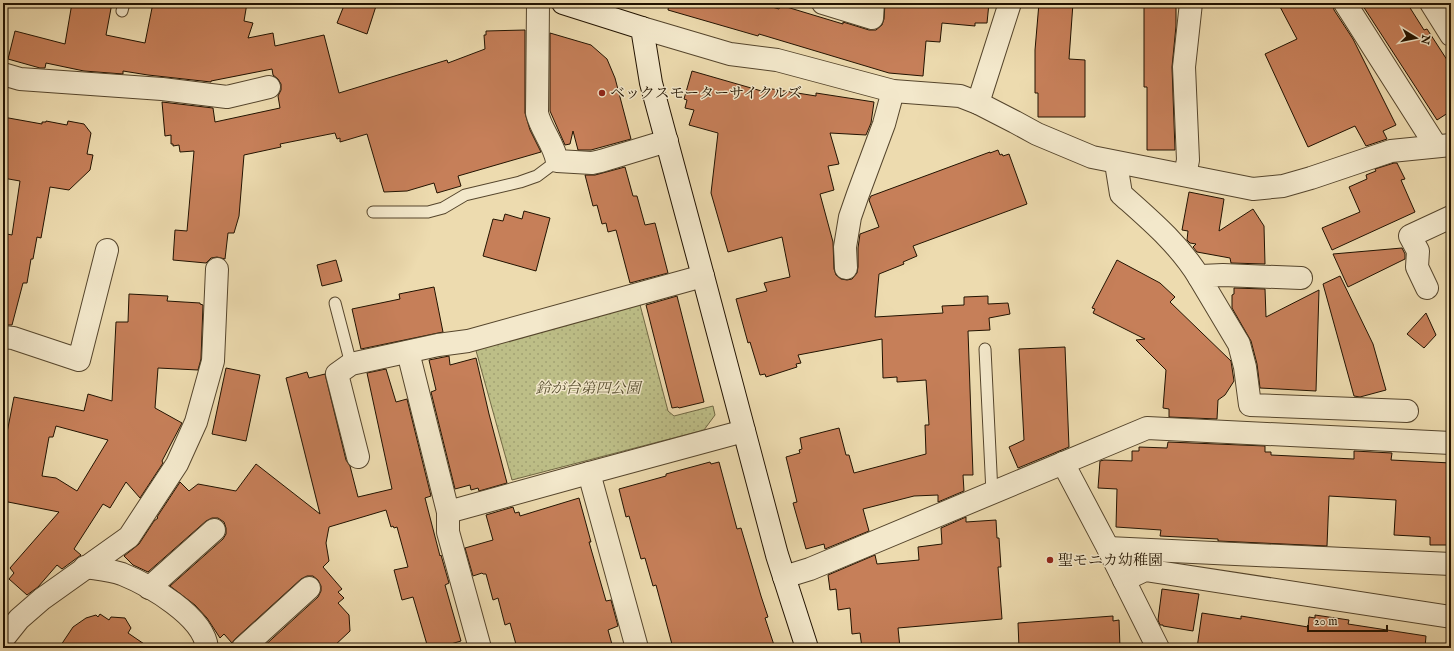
<svg xmlns="http://www.w3.org/2000/svg" width="1454" height="651" viewBox="0 0 1454 651" font-family="'IM FELL English','Noto Serif JP',serif">
<style>
.park{fill:url(#park-dots);stroke:#706844}
.building{fill:#c67f59;stroke:#221301;fill-rule:evenodd}
.lines{fill:none;stroke-linecap:round;stroke-linejoin:round}
.lane-casing{stroke:#55452c;stroke-width:13}
.street-casing{stroke:#55452c;stroke-width:24}
.secondary-casing{stroke:#221301;stroke-width:24}
.lane{stroke:#f3e8cb;stroke-width:11}
.street{stroke:#f3e8cb;stroke-width:22}
.secondary{stroke:#f3e8cb;stroke-width:22}
.poi-dot{fill:#8f2418;stroke:#f3e8cb;stroke-width:1.5}
.labels{text-anchor:middle;dominant-baseline:central;stroke-width:3;stroke-linejoin:round;paint-order:stroke}
.poi-label{font-size:15px;fill:#221301;stroke:#f3e8cb;text-anchor:start}
.park-label{font-size:15px;font-style:italic;fill:#584f30;stroke:#f3e8cb}
</style>
<defs>
<pattern id="park-dots" width="8" height="8" patternUnits="userSpaceOnUse"><rect width="8" height="8" fill="#bdbe87"/><path d="M2 2h.1M6 6h.1" fill="none" stroke="#a2a273" stroke-width="1.8" stroke-linecap="round"/></pattern>
</defs>
<rect width="100%" height="100%" fill="#eddbaf"/>
<filter id="stains"><feTurbulence type="fractalNoise" baseFrequency=".005" numOctaves="4"/><feColorMatrix values="0 0 0 0 .2 0 0 0 0 .09 0 0 0 0 .02 0 0 0 .5 -.17"/></filter>
<radialGradient id="worn" r=".72"><stop offset=".6" stop-color="#630" stop-opacity="0"/><stop offset="1" stop-color="#630" stop-opacity=".3"/></radialGradient>
<path class="park" d="M639 301 668 411 674 416 713 406 715 415 704 430 512 480 475 347Z"/>
<g class="building">
<path d="M72 3H112L106 35 145 43 153 3H247L244 21 253 23 248 38 273 33 275 46 324 35 339 93 447 60 448 63 485 49 484 35H486V31L525 30V113L530 130 541 152 458 176 461 186 437 193 434 183 407 191 384 192 367 134 340 142V138L337 139 335 133 280 144 281 147 244 155 239 216 234 233H228L225 259 217 257 211 258 206 263 173 260 175 230 187 231 194 151 180 152 179 145 173 146V144H171V135L165 136 162 102 213 108 215 122 280 108 278 96 281 90V84L278 79 273 75 272 69 211 81V82L148 75 123 71V74L84 71 46 63 45 68H40L8 59 15 31 65 44Z"/>
<path d="M345 3H377L367 34 337 23Z"/>
<path d="M669 3H758L779 9 780 5 843 24V22L869 30H876L882 25 884 19 885 3H989L987 23H975V26L942 23 940 42 926 41 923 76 889 73 759 34 758 36 668 10Z"/>
<path d="M1039 3H1073L1069 59 1085 60V117H1038V93H1035V50Z"/>
<path d="M1144 3H1176V26L1172 67 1175 150H1147V87H1144Z"/>
<path d="M1278 3H1333L1334 10 1353 39 1396 125 1383 131 1387 139 1366 146 1355 126 1308 147 1265 54 1297 39Z"/>
<path d="M1361 3H1407L1424 30 1427 29 1451 66V111L1437 120Z"/>
<path d="M550 33 591 45 607 59 615 78 631 139 591 150H578L573 131 570 144 565 145 550 111Z"/>
<path d="M692 71 765 92 766 88 816 96V93L874 102 871 123 866 135 830 133 839 164 828 166 834 190 820 194 833 242 834 269 836 275 841 279 847 280 852 279 857 273 858 267V248L860 234 879 227 869 200 871 196 990 152V153L998 150 1000 155 1002 154 1003 156 1009 154 1027 204 913 246 917 256 903 262 904 264 879 274 875 317 943 313 942 306 964 305V297L988 296V304L1008 303 1010 314 989 318 990 330 968 331 973 475H963L964 491 938 502V495L914 496 863 509 869 531 825 549 824 544 806 549 793 503 797 502 786 457 800 453 799 450 802 449 800 438 839 428 846 455H849L854 473 926 454 925 425H929L926 380 897 382V377L883 378 882 339 798 355 801 363 796 364 797 367 766 377 765 374 760 375 750 342 748 343 736 299 767 291 764 283 790 277 782 237 728 252 711 193 718 133 689 125 694 110 685 108 687 100 684 99Z"/>
<path d="M3 117 42 124V122H46V121L67 125 68 121 84 124 91 133 87 154 93 155 90 170 69 190 50 187 41 238 37 237 33 259H31L27 283H23L12 325H3V262L7 234 12 235 20 181 3 178Z"/>
<path d="M1394 163H1397L1405 179 1401 180 1415 212 1332 250 1322 228 1360 212 1349 187 1367 179 1366 175 1376 171 1375 169Z"/>
<path d="M625 167 633 196H637L645 225 655 223 668 273 630 283 616 230 608 232 606 223 602 224 597 205 593 206 585 175H595Z"/>
<path d="M1189 192 1224 199 1219 231 1253 209 1264 226 1265 264 1231 263 1230 258 1197 252 1193 247 1196 244 1190 243 1187 240 1188 231 1182 230Z"/>
<path d="M524 211 550 218 536 271 483 256 493 219 503 221 505 214 522 219Z"/>
<path d="M1402 248 1405 254V259L1348 287 1333 254Z"/>
<path d="M336 260 342 281 322 286 317 265Z"/>
<path d="M1117 260 1160 283 1175 297 1170 302 1231 361 1234 381 1225 395 1218 400 1217 419 1169 417V409L1163 408 1166 370 1136 340 1145 339 1093 313 1095 309 1092 308Z"/>
<path d="M1340 276 1373 344 1386 390 1360 397 1354 396 1323 284Z"/>
<path d="M434 287 443 332 361 349 352 309 400 299 399 294Z"/>
<path d="M1234 288 1265 289 1266 317 1319 290 1316 391 1260 388 1257 364 1251 341 1232 308V295L1234 294Z"/>
<path d="M129 294 168 296 167 301 200 303V304L203 305 201 359 198 370 158 368 155 408 182 423 162 461 163 463 140 498 126 482 110 508 103 504 74 549 81 555 62 569 57 565 38 587 27 595 9 579 14 573 10 568 59 512 3 501V453L14 397 84 411 88 394 112 401 116 322H128ZM56 426 108 440 77 491 56 478 42 476 49 437H53Z"/>
<path d="M677 296 704 402 679 408 678 407 672 408 646 305Z"/>
<path d="M1426 313 1436 335 1424 348 1407 334Z"/>
<path d="M1065 347 1069 447 1018 468 1009 447 1024 440 1019 349Z"/>
<path d="M449 356 450 365 476 358 489 414 507 483 479 491 478 488 471 490 470 485 455 489 431 392 436 390 429 360Z"/>
<path d="M226 368 260 375 246 441 212 434Z"/>
<path d="M386 369 396 402 407 399 431 496 425 498 440 556 441 555 449 583 445 585 461 641 437 648H428L413 597 402 600 394 570 408 567 397 527 394 528 393 526 391 527 386 510 329 527 326 543 329 561 323 567 342 589 338 592 344 598 338 603 349 615 350 631 332 648H262L318 597 321 591V586L318 580 313 576H307L301 579 235 639 232 643 224 634 220 638 207 618 195 605 170 586 223 539 226 534V528L224 522 218 518H212L206 521 148 572 133 565 124 556 139 544 154 521 158 518 157 517 180 482 189 491 198 484 236 491 256 464 320 514 286 378 307 372 309 378 325 374 346 460 350 466 358 497 392 489 367 373Z"/>
<path d="M1168 442 1265 446V452H1271V455L1354 459V451L1392 453 1391 460 1451 463V545H1430V537L1394 535 1396 500 1329 496 1327 546 1218 541V539L1160 536 1161 530 1116 527 1117 489 1098 488 1100 461 1104 460 1132 461V451H1139V447L1167 448Z"/>
<path d="M710 462 711 464 719 462 737 529 741 528 761 596 768 617 765 618 775 648H673L656 585 653 586 645 558 641 559 629 516 626 517 619 489 666 476V474Z"/>
<path d="M579 498 591 542H589L606 601 611 600 618 626 608 630 613 648H517L510 623 505 625 498 598 493 600 486 574H483L482 573 473 576 465 548 493 540 486 515 513 507 515 513 519 512 520 516Z"/>
<path d="M966 517V522L996 520 997 538H999L1001 567H998L1002 619 898 628 900 648H862L860 633 852 634 850 608 838 610 836 589 830 590 828 575 875 555 877 564 919 560 918 547 942 544 941 528Z"/>
<path d="M1162 589 1199 594 1193 631 1163 626V625H1160L1158 620Z"/>
<path d="M1202 613 1241 619V616L1308 627 1309 617 1315 618V615L1349 620 1348 624 1426 636 1425 648H1197Z"/>
<path d="M100 614 109 620 111 617 125 618 131 628 128 633 150 648H59L73 627 86 618 96 615 98 617Z"/>
<path d="M1113 616V621L1119 620 1120 648H1019L1018 623Z"/>
</g>
<g class="lines">
<g class="lane-casing">
<g id="lane">
<path d="M122 11 124 3"/>
<path d="M373 212H428L443 208 465 195 520 182 537 176 557 161"/>
<path d="M335 303 351 364"/>
<path d="M985 349 992 493"/>
</g>
</g>
<g class="street-casing">
<g id="street">
<path d="M538 3 537 113C541 130 554 144 557 161L592 163 601 161 667 141"/>
<path d="M823 3 872 18 873 3"/>
<path d="M1345 3 1436 146"/>
<path d="M1431 3 1451 35"/>
<path d="M642 28 730 54 777 60 893 91 960 96 978 103 1015 122 1037 134 1092 157 1253 189 1283 186 1311 178 1391 151 1451 145"/>
<path d="M3 74 20 79 162 89 227 97 269 87"/>
<path d="M978 103 1010 3"/>
<path d="M1116 163 1121 194C1149 219 1179 244 1199 277"/>
<path d="M1185 175 1188 160 1184 67 1191 3"/>
<path d="M846 268 845 247 850 217 858 194 884 124 893 91"/>
<path d="M1301 278 1223 275 1201 276 1199 277 1239 344 1245 367 1250 405 1407 411"/>
<path d="M1427 288 1417 267 1418 251 1410 236 1451 217"/>
<path d="M3 337 13 338 79 360 107 250"/>
<path d="M408 352 448 512V532L480 648"/>
<path d="M358 457 337 374 351 364 438 345 468 341 703 276"/>
<path d="M1063 463 1108 548 1158 648"/>
<path d="M589 473 637 648"/>
<path d="M448 512 589 473 744 431"/>
<path d="M1108 548 1451 564"/>
<path d="M85 567C97 569 110 570 122 574 149 585 204 616 207 648"/>
<path d="M784 577 810 569 1147 428 1451 443"/>
<path d="M1124 580 1145 570 1451 617"/>
<path d="M149 588 214 530"/>
<path d="M3 639 19 619 42 599 129 537 177 464 196 422 213 361 217 269"/>
<path d="M243 648 309 588"/>
</g>
</g>
<g class="secondary-casing">
<path id="secondary" d="M563 3 642 28 651 83 703 276 777 555 807 648"/>
</g>
<use href="#lane" class="lane"/>
<use href="#street" class="street"/>
<use href="#secondary" class="secondary"/>
</g>
<g class="poi-dot">
<circle cx="602" cy="93" r="4"/>
<circle cx="1050" cy="560" r="4"/>
</g>
<g class="labels">
<g class="poi-label">
<text x="610" y="93">ベックスモーターサイクルズ</text>
<text x="1058" y="560">聖モニカ幼稚園</text>
</g>
<g class="park-label">
<text x="588" y="388">鈴が台第四公園</text>
</g>
</g>
<rect width="1454" height="651" fill="none" stroke="#eddbaf" stroke-width="16"/>
<rect x="4" y="4" width="1446" height="643" fill="none" stroke="#221301" stroke-width="2"/>
<rect x="8" y="8" width="1438" height="635" fill="none" stroke="#221301"/>
<g transform="translate(1416 38) rotate(100)" stroke="#f3e8cb" stroke-width="3" paint-order="stroke">
<path d="M0-3L7 15L0 10L-7 15Z" fill="#221301"/>
<text y="-6" font-size="11" font-weight="bold" text-anchor="middle" fill="#221301">N</text>
</g>
<path d="M1308 625v6h79v-6" fill="none" stroke="#221301" stroke-width="2"/>
<text x="1314" y="625" font-size="12" fill="#221301" stroke="#f3e8cb" stroke-width="3" paint-order="stroke">20 m</text>
<rect width="100%" height="100%" filter="url(#stains)"/>
<rect width="100%" height="100%" fill="url(#worn)"/>
</svg>
